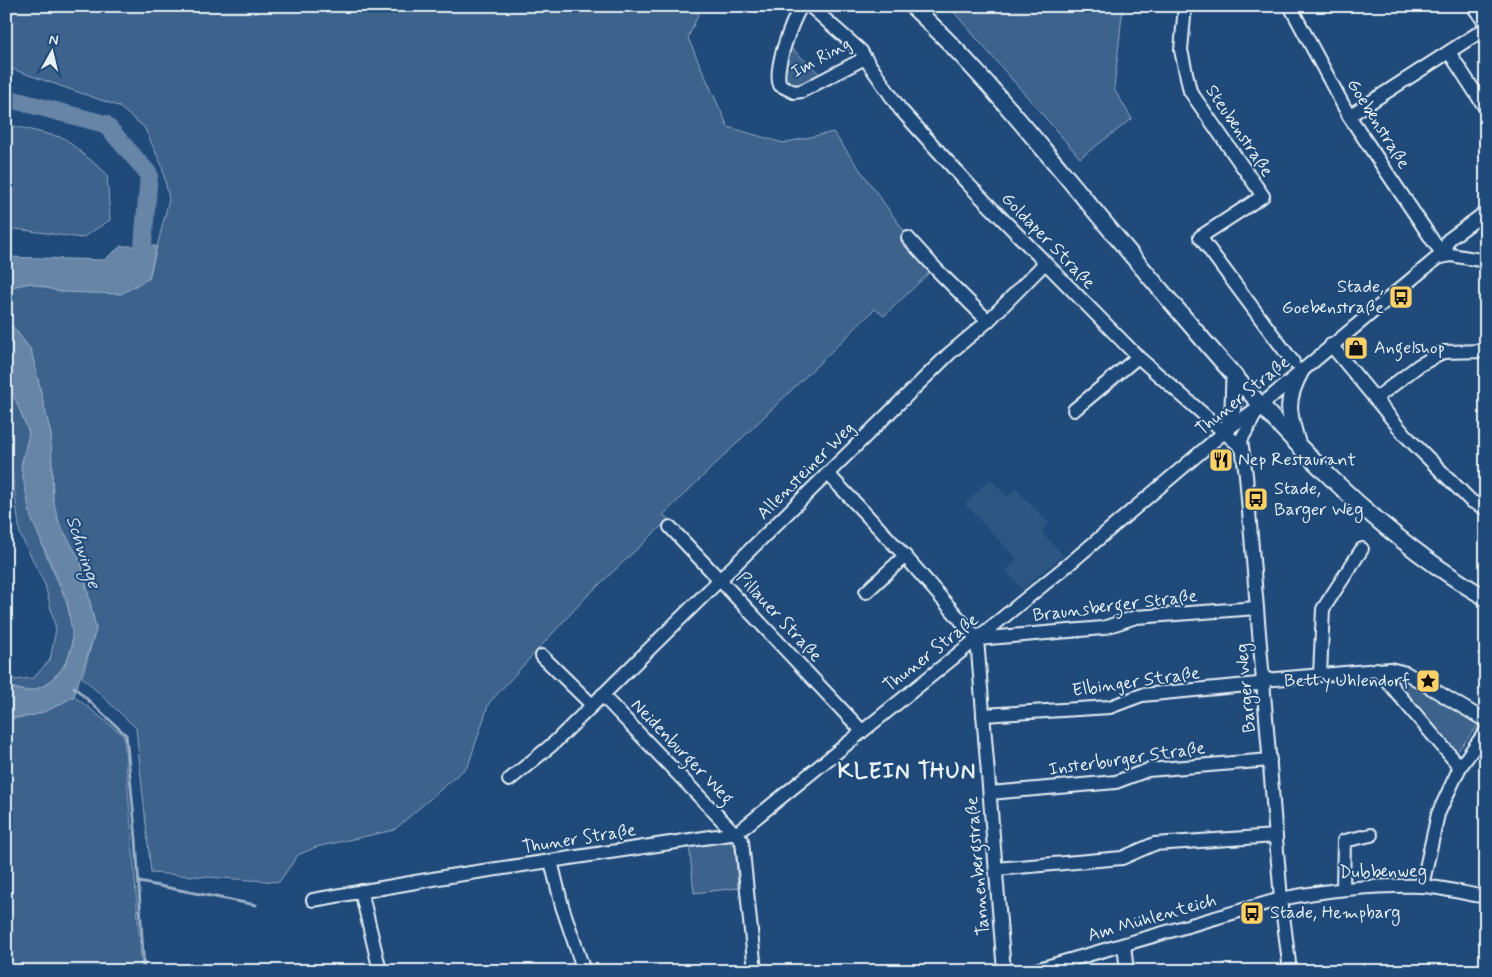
<svg xmlns="http://www.w3.org/2000/svg" width="1492" height="977" viewBox="0 0 1492 977" font-family="Mynerve,sans-serif">
<style>
.built{fill:#2e5683}
.green{fill:#3c628c;stroke:#92aac2}
.water{fill:#6685a7;stroke:#9ab0c7}
.lines{fill:none;stroke-linecap:round;stroke-linejoin:round}
.stream{stroke:#9ab0c7;stroke-width:3}
.river{stroke:#6685a7;stroke-width:18}
.minor-casing{stroke:#e8f1f8;stroke-width:16}
.major-casing{stroke:#e8f1f8;stroke-width:19}
.minor{stroke:#1f4a7a;stroke-width:12}
.major{stroke:#1f4a7a;stroke-width:15}
.labels{text-anchor:middle;dominant-baseline:central;stroke-width:4;stroke-linejoin:round;paint-order:stroke}
.street-label{font-size:18px;fill:#e8f1f8;stroke:#1f4a7a}
.poi-label{font-size:18px;fill:#e8f1f8;stroke:#1f4a7a;text-anchor:start}
.water-label{font-size:19px;font-style:italic;fill:#d4e1ec;stroke:#1f4a7a}
.district-label{font-size:22px;font-weight:bold;letter-spacing:1px;fill:#e8f1f8;stroke:#1f4a7a}
</style>
<rect width="100%" height="100%" fill="#1f4a7a"/>
<filter id="ink" filterUnits="userSpaceOnUse"><feTurbulence type="fractalNoise" baseFrequency=".02" numOctaves="2"/><feDisplacementMap in="SourceGraphic" scale="10" xChannelSelector="R" yChannelSelector="G"/><feConvolveMatrix kernelMatrix="1 2 1 2 8 2 1 2 1" color-interpolation-filters="sRGB"/></filter>
<g filter="url(#ink)">
<path class="built" d="M990 479 1008 497 1016 489 1049 523 1041 532 1063 555 1022 589 1006 571 1017 559 965 504Z"/>
<g class="green">
<path d="M6 6H532L553 10 565 6H702L688 38 728 127 783 143 833 132 932 270 884 316 875 309 663 515 669 519 585 598 489 703 468 766 394 830 316 847 298 855 279 882 151 873 136 728 82 677 96 629 81 562 59 523 53 500 51 435 31 350 6 318V288L30 283 61 292 149 279 169 199 162 166 144 127 118 106 6 67Z"/>
<path d="M974 6H1123L1114 89 1132 119 1080 158 952 10Z"/>
<path d="M790 47 822 76 801 87 784 85 782 72Z"/>
<path d="M6 124 64 138 107 174 110 220 82 238 16 229 6 233Z"/>
<path d="M6 377C11 388 28 423 29 434 29 446 19 459 22 471 29 498 36 528 46 555 62 594 92 640 54 677 37 694 27 692 6 686V673L15 680 33 678 50 660 56 629 45 585 20 534 11 464V423L6 410Z"/>
<path d="M1402 677 1478 725 1457 752 1401 690 1398 683Z"/>
<path d="M74 696 124 736 142 971H6V718C32 719 52 710 74 696Z"/>
<path d="M726 839 735 846 738 888 694 893 689 844Z"/>
</g>
<g class="water">
<path d="M121 246H156L149 278 121 294 61 292 30 283 6 288V257L104 260Z"/>
<path d="M6 318 31 350 51 435 53 500 59 523 81 562 96 629 74 696C52 710 32 719 6 718V686L28 692 46 685 63 669 72 648V632L67 600 31 518 21 467 29 433 6 377Z"/>
</g>
<g class="lines">
<g class="stream">
<path d="M74 687 126 735 136 839 144 971"/>
<path d="M139 882 256 905"/>
</g>
<path class="river" d="M6 98 105 124 149 174 142 258 132 263"/>
<g class="minor-casing">
<g id="minor">
<path d="M801 6C792 22 773 69 780 85L794 92 802 91 865 58 861 51 810 6"/>
<path d="M1185 6 1181 50 1190 91 1263 196 1200 237 1293 362"/>
<path d="M1290 6 1349 116 1435 244 1445 255"/>
<path d="M1473 6 1486 24"/>
<path d="M1449 52 1486 109"/>
<path d="M865 58 900 109 969 185 1138 357 1241 447"/>
<path d="M1349 116 1486 28"/>
<path d="M908 238 937 270 988 321"/>
<path d="M1445 255 1448 240 1486 212"/>
<path d="M1331 345 1405 435 1471 501 1486 509"/>
<path d="M1375 399 1418 366 1443 352 1486 351"/>
<path d="M1260 406 1241 440 1246 475 1281 899 1290 971"/>
<path d="M1074 410 1138 357"/>
<path d="M828 474 905 556 977 639"/>
<path d="M670 527 862 731"/>
<path d="M866 592 905 556"/>
<path d="M977 639 1004 971"/>
<path d="M977 639 1103 628 1136 617 1257 608"/>
<path d="M542 656 592 705"/>
<path d="M1377 669 1460 767"/>
<path d="M1320 675 1323 609 1362 549"/>
<path d="M602 695 742 841 755 971"/>
<path d="M983 715 1110 707 1142 695 1258 684 1263 680 1390 669 1406 673 1486 721"/>
<path d="M509 780 554 743 950 353 988 321 1045 263"/>
<path d="M990 793 1116 782 1148 770 1270 760"/>
<path d="M551 861 562 906 584 971"/>
<path d="M996 869 1122 858 1154 844 1276 836"/>
<path d="M1422 886 1438 814 1460 767 1486 731"/>
<path d="M1343 889 1344 841 1371 835"/>
<path d="M361 891 380 971"/>
<path d="M313 900 450 876 737 833 1069 564 1228 429 1260 406 1437 258 1451 255 1486 261"/>
<path d="M1124 945 1127 971"/>
<path d="M1032 971 1281 899C1327 890 1374 885 1421 886 1442 887 1465 894 1486 897"/>
</g>
</g>
<g class="major-casing">
<g id="major">
<path d="M912 6C966 56 1013 113 1060 169 1106 225 1152 280 1199 335 1283 433 1373 532 1486 598"/>
<path d="M1228 429 1233 407 1234 377"/>
<path d="M1297 442C1288 412 1285 400 1301 371"/>
</g>
</g>
<use href="#minor" class="minor"/>
<use href="#major" class="major"/>
</g>
</g>
<defs>
<g id="bus-square" transform="scale(1.25)"><rect x="-9" y="-9" width="18" height="18" rx="4" fill="#ffd166" stroke="#1f4a7a"/><path d="M-5-6H5V4H4V6H2V4H-2V6H-4V4H-5ZM-3.5-4V0h7V-4ZM-3.5 1.2v1.5H-2V1.2ZM2 1.2v1.5H3.5V1.2Z" fill="#111"/></g>
<g id="shop-square" transform="scale(1.25)"><rect x="-9" y="-9" width="18" height="18" rx="4" fill="#ffd166" stroke="#1f4a7a"/><path d="M-5-2.5h2.3a2.7 3.5 0 0 1 5.4 0H5L5.5 6h-11ZM-1.5-2.5h3a1.5 2.3 0 0 0-3 0Z" fill="#111"/></g>
<g id="restaurant-square" transform="scale(1.25)"><rect x="-9" y="-9" width="18" height="18" rx="4" fill="#ffd166" stroke="#1f4a7a"/><path d="M-5-6h1v4h1v-4h1v4h1v-4h1v5L-1.5 .5V6h-2V.5L-5-1ZM5-6V6H3V1.5H1.5Q1.5-4 5-6Z" fill="#111"/></g>
<g id="sight-square" transform="scale(1.25)"><rect x="-9" y="-9" width="18" height="18" rx="4" fill="#ffd166" stroke="#1f4a7a"/><path d="M0-6L1.8-2.2L6-1.7L2.9 1.2L3.7 5.4L0 3.3L-3.7 5.4L-2.9 1.2L-6-1.7L-1.8-2.2Z" fill="#111"/></g>
</defs>
<g fill-rule="evenodd">
<use href="#bus-square" x="1401" y="297"/>
<use href="#shop-square" x="1356" y="348"/>
<use href="#restaurant-square" x="1221" y="460"/>
<use href="#bus-square" x="1256" y="499"/>
<use href="#sight-square" x="1428" y="681"/>
<use href="#bus-square" x="1252" y="913"/>
</g>
<g class="labels">
<g class="street-label">
<text transform="translate(821 58) rotate(-29)">Im Ring</text>
<text transform="translate(1378 124) rotate(58)">Goebenstraße</text>
<text transform="translate(1239 131) rotate(56)">Steubenstraße</text>
<text transform="translate(1048 241) rotate(46)">Goldaper Straße</text>
<text transform="translate(1243 396) rotate(-39)">Thuner Straße</text>
<text transform="translate(806 471) rotate(-45)">Allensteiner Weg</text>
<text transform="translate(1115 606) rotate(-7)">Braunsberger Straße</text>
<text transform="translate(779 617) rotate(47)">Pillauer Straße</text>
<text transform="translate(931 653) rotate(-38)">Thuner Straße</text>
<text transform="translate(1136 682) rotate(-8)">Elbinger Straße</text>
<text transform="translate(1246 688) rotate(-95)">Barger Weg</text>
<text transform="translate(682 752) rotate(46)">Neidenburger Weg</text>
<text transform="translate(1127 759) rotate(-8)">Insterburger Straße</text>
<text transform="translate(579 839) rotate(-9)">Thuner Straße</text>
<text transform="translate(978 866) rotate(-95)">Tannenbergstraße</text>
<text transform="translate(1383 872) rotate(-1)">Dubbenweg</text>
<text transform="translate(1152 918) rotate(-16)">Am Mühlenteich</text>
</g>
<g class="poi-label">
<text x="1384" y="287" text-anchor="end">Stade,<tspan x="1384" dy="21">Goebenstraße</tspan></text>
<text x="1374" y="348">Angelshop</text>
<text x="1238" y="460">Nep Restaurant</text>
<text x="1274" y="489">Stade,<tspan x="1274" dy="21">Barger Weg</tspan></text>
<text x="1410" y="681" text-anchor="end">Betty Uhlendorf</text>
<text x="1270" y="913">Stade, Hempbarg</text>
</g>
<g class="water-label">
<text transform="translate(83 552) rotate(72)">Schwinge</text>
</g>
<g class="district-label">
<text x="907" y="772">KLEIN THUN</text>
</g>
</g>
<rect width="1492" height="977" fill="none" stroke="#1f4a7a" stroke-width="25"/>
<rect x="12" y="12" width="1467" height="952" fill="none" stroke="#e8f1f8" stroke-width="2" filter="url(#ink)"/>
<g transform="translate(52 52) rotate(8)" stroke="#1f4a7a" stroke-width="4" paint-order="stroke">
<path d="M0-4L9 19L0 12L-9 19Z" fill="#e8f1f8"/>
<text y="-8" font-size="14" font-weight="bold" text-anchor="middle" fill="#e8f1f8">N</text>
</g>
</svg>
